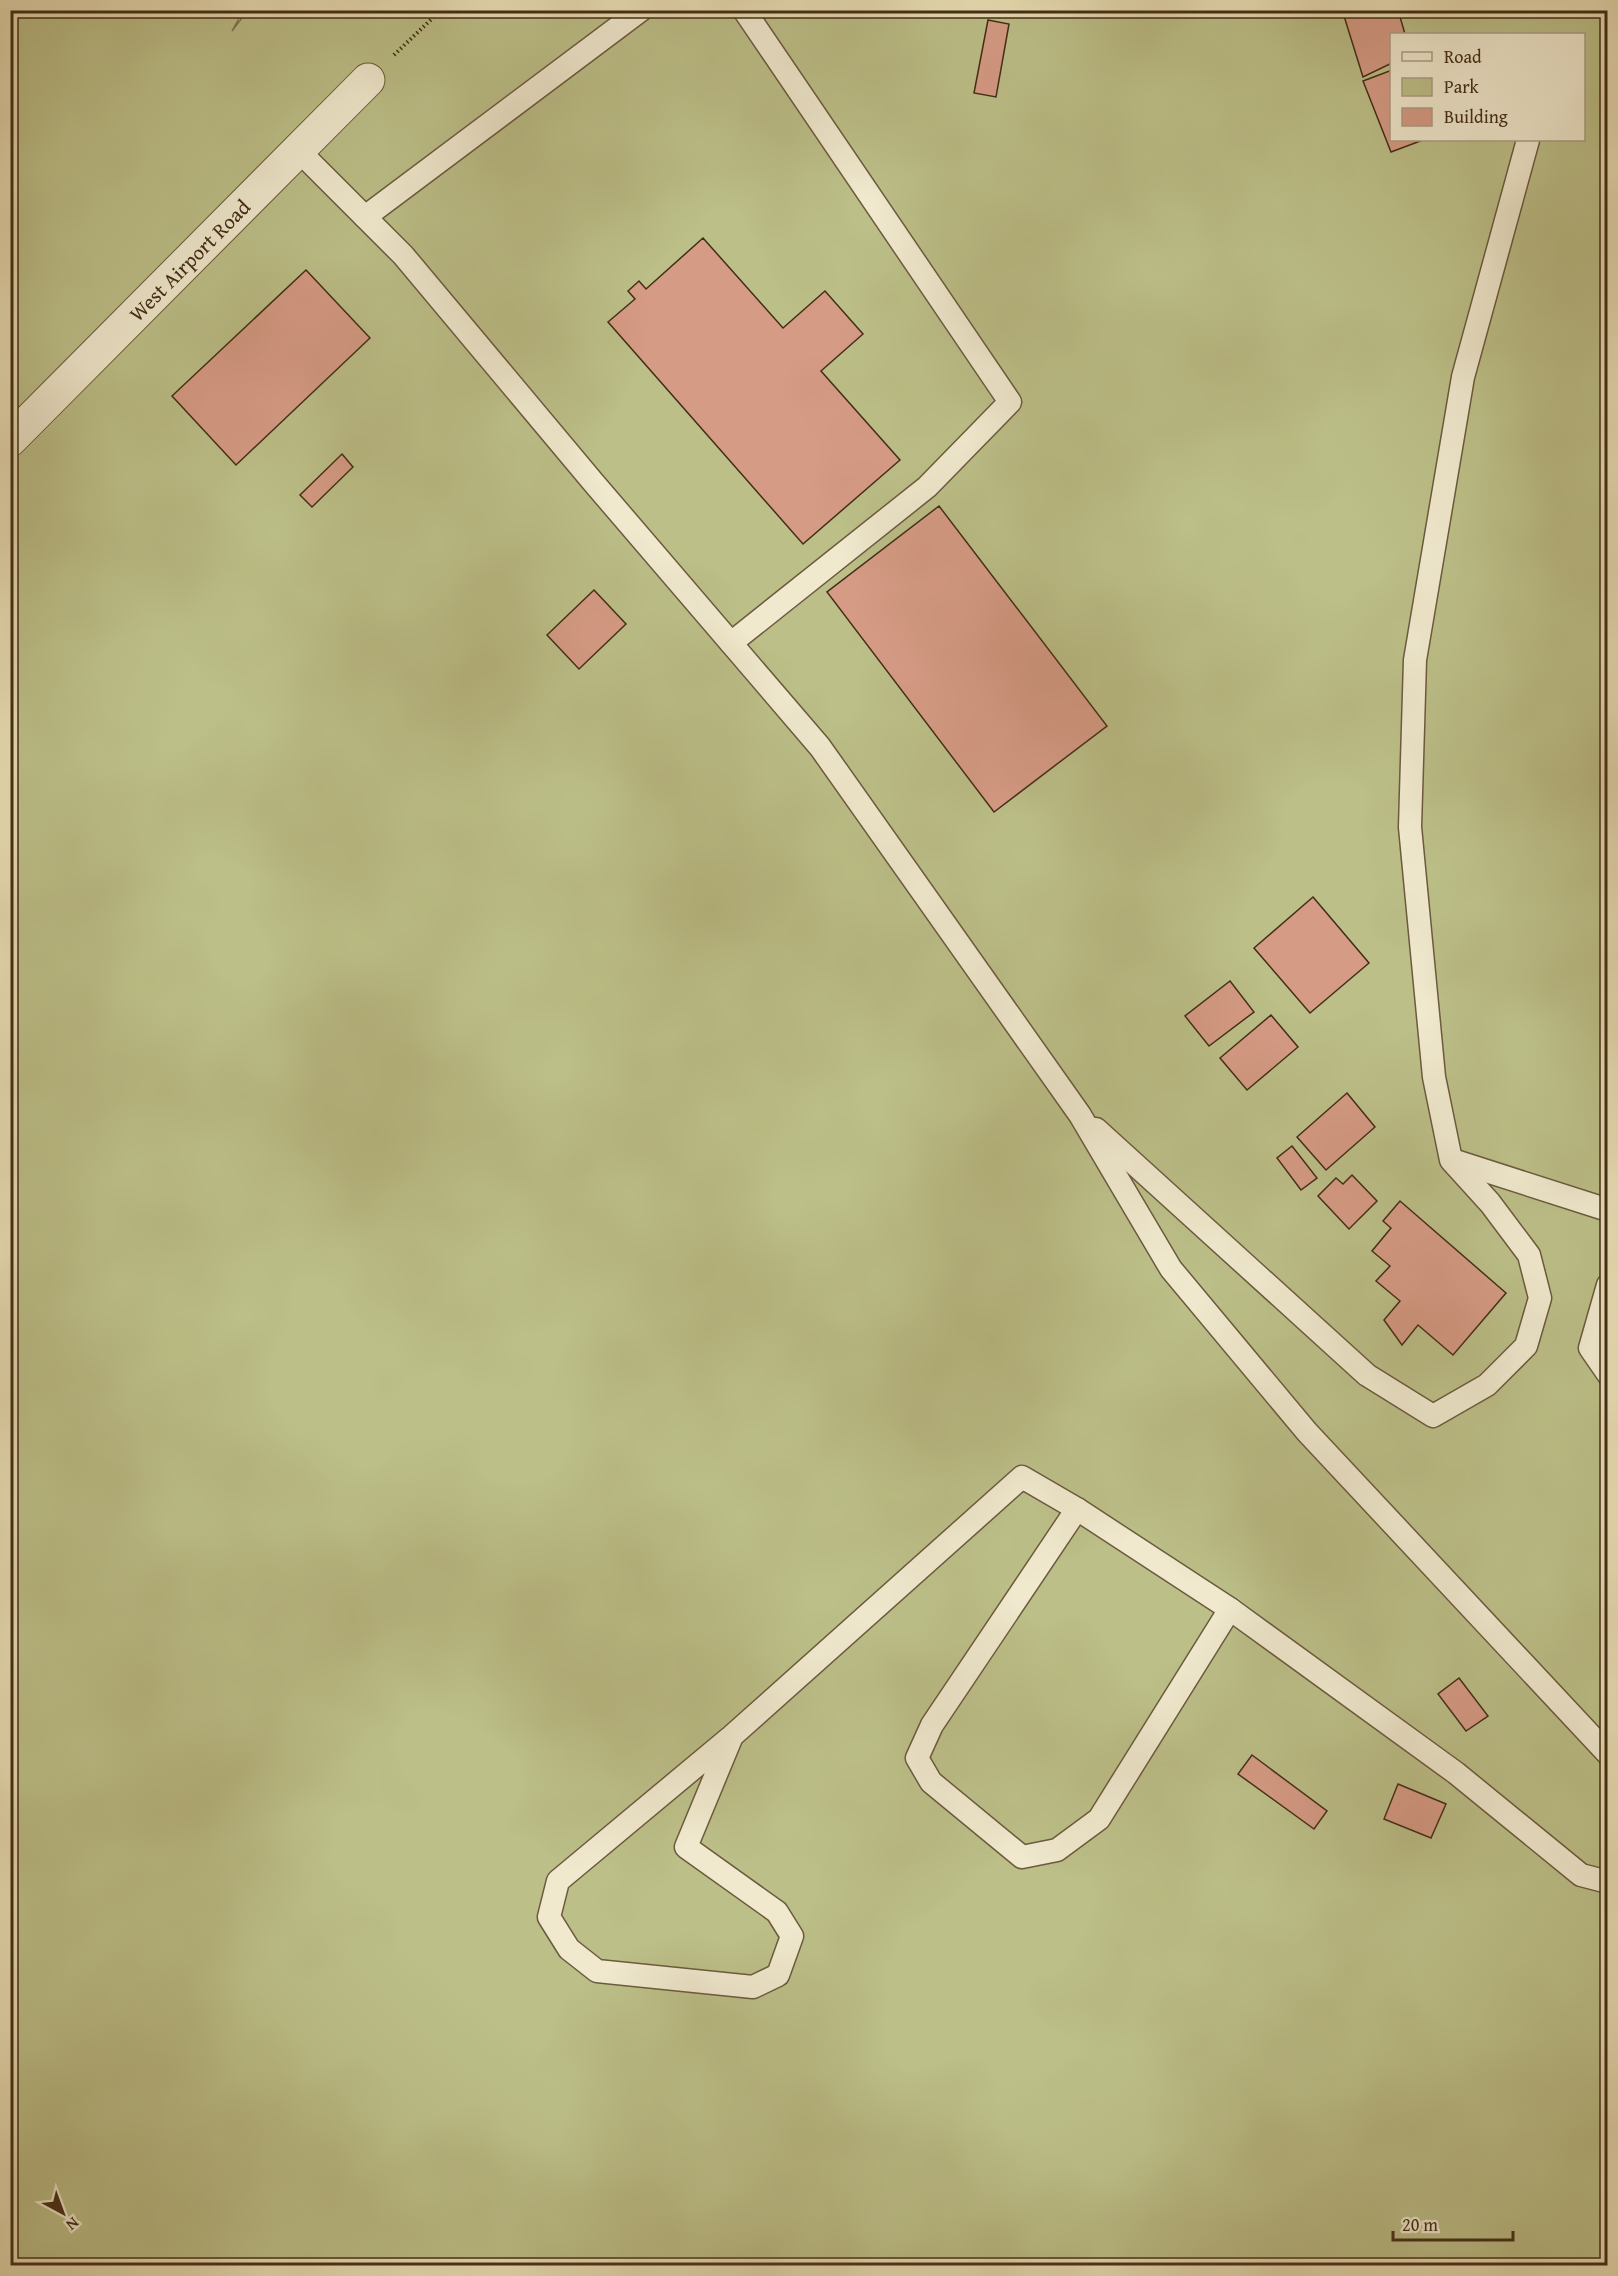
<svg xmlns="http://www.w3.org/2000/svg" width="1618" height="2276" viewBox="0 0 1618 2276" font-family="'Gentium Book Plus',serif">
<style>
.green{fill:#bcbf88;stroke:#807650;stroke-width:1.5;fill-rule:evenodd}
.building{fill:#d69b85;stroke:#432e17;stroke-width:1.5}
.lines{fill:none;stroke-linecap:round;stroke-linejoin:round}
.service-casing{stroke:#6c5a3e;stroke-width:25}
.minor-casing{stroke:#6c5a3e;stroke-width:35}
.path{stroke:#432e17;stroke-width:4;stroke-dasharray:1.5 3;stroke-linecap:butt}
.service{stroke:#f0e9ce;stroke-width:22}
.minor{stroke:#f0e9ce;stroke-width:33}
.labels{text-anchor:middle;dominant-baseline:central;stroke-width:4.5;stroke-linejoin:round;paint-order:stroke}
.street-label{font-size:21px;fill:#432e17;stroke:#f0e9ce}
</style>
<rect width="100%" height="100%" fill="#e8ddb3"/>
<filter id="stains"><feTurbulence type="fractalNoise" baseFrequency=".00333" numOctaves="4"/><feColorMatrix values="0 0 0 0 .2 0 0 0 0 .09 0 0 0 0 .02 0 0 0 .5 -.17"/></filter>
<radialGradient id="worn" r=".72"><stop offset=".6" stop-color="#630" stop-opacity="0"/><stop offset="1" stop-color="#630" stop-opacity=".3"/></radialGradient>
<path class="green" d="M248 10 1607 11V2265L11 2266V11H243L232 31ZM1392 34H1584V140H1392Z"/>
<g class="building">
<path d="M1354 10H1398L1405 34H1392V63L1363 77 1344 16Z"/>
<path d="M988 20 1009 24 996 97 974 93Z"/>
<path d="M1392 70V140H1423L1391 152 1363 81Z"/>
<path d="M703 238 783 328 825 291 863 334 821 371 900 460 803 544 608 322 635 299 628 291 639 281 646 289Z"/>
<path d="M306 270 370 338 236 465 172 396Z"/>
<path d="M342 454 353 467 312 507 300 495Z"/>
<path d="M939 506 1107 726 994 812 827 592Z"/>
<path d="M594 590 626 624 579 669 547 635Z"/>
<path d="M1313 897 1369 963 1310 1013 1254 948Z"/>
<path d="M1230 981 1254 1012 1209 1046 1185 1016Z"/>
<path d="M1271 1015 1298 1047 1247 1090 1220 1058Z"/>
<path d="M1347 1093 1375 1127 1326 1170 1297 1137Z"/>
<path d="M1292 1146 1317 1178 1301 1190 1277 1158Z"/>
<path d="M1352 1175 1377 1201 1349 1229 1318 1196 1336 1178 1343 1184Z"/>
<path d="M1400 1201 1506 1293 1453 1355 1418 1325 1402 1345 1384 1320 1400 1301 1376 1281 1390 1266 1372 1251 1391 1228 1383 1221Z"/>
<path d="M1459 1678 1488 1716 1466 1731 1438 1694Z"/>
<path d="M1252 1755 1327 1811 1314 1829 1238 1774Z"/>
<path d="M1398 1784 1446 1804 1431 1838 1384 1819Z"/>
</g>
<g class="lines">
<g class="service-casing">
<g id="service">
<path d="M299 151 403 255 593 482 820 747 1080 1115 1171 1269 1307 1432 1608 1754"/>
<path d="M365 217 641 10"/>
<path d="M731 643 927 487 1010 402 744 10"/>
<path d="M1096 1129 1367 1375 1433 1416 1487 1385 1526 1346 1540 1298 1529 1255 1490 1203 1451 1160 1434 1077 1410 827 1415 660 1463 377 1528 140"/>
<path d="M1452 1160 1608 1210"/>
<path d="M1608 1285 1590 1348 1608 1374"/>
<path d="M1077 1509 932 1725 917 1758 931 1782 1022 1857 1057 1850 1099 1819 1230 1609"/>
<path d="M732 1736 686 1847 777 1912 792 1936 778 1975 753 1987 597 1971 569 1949 549 1917 558 1881 732 1736 1022 1477 1077 1509 1230 1609 1456 1773 1581 1875 1608 1882"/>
</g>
</g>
<g class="minor-casing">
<g id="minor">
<path id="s1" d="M10 440 368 80"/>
</g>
</g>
<path class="path" d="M394 55 441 10"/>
<use href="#service" class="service"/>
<use href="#minor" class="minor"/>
</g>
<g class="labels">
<g class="street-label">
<text stroke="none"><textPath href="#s1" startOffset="254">West Airport Road</textPath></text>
</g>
</g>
<rect width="1618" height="2276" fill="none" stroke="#e8ddb3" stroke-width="36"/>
<rect x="12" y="12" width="1594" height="2252" fill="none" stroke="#432e17" stroke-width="3"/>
<rect x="18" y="18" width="1582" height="2240" fill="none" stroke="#432e17" stroke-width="1.5"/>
<rect x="1390" y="33" width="195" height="108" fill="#f0e9ce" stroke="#ab9e85" stroke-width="1.5"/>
<rect x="1402" y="52" width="30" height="9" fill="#f0e9ce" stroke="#ab9e85" stroke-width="1.5"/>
<text x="1444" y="63" font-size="18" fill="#432e17">Road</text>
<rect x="1402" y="78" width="30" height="18" fill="#bcbf88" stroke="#ab9e85" stroke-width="1.5"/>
<text x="1444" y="93" font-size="18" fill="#432e17">Park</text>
<rect x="1402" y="108" width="30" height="18" fill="#d69b85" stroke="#ab9e85" stroke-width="1.5"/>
<text x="1444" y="123" font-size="18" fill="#432e17">Building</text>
<g transform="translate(63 2213) rotate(139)" stroke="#f0e9ce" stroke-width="4.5" paint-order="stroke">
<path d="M0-4.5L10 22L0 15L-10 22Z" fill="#432e17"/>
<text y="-9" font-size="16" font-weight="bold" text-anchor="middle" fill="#432e17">N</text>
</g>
<path d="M1393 2231v9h120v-9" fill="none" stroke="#432e17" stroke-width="3"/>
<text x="1402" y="2231" font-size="18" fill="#432e17" stroke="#f0e9ce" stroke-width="4.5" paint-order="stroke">20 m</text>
<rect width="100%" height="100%" filter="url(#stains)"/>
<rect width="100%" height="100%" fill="url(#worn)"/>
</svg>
